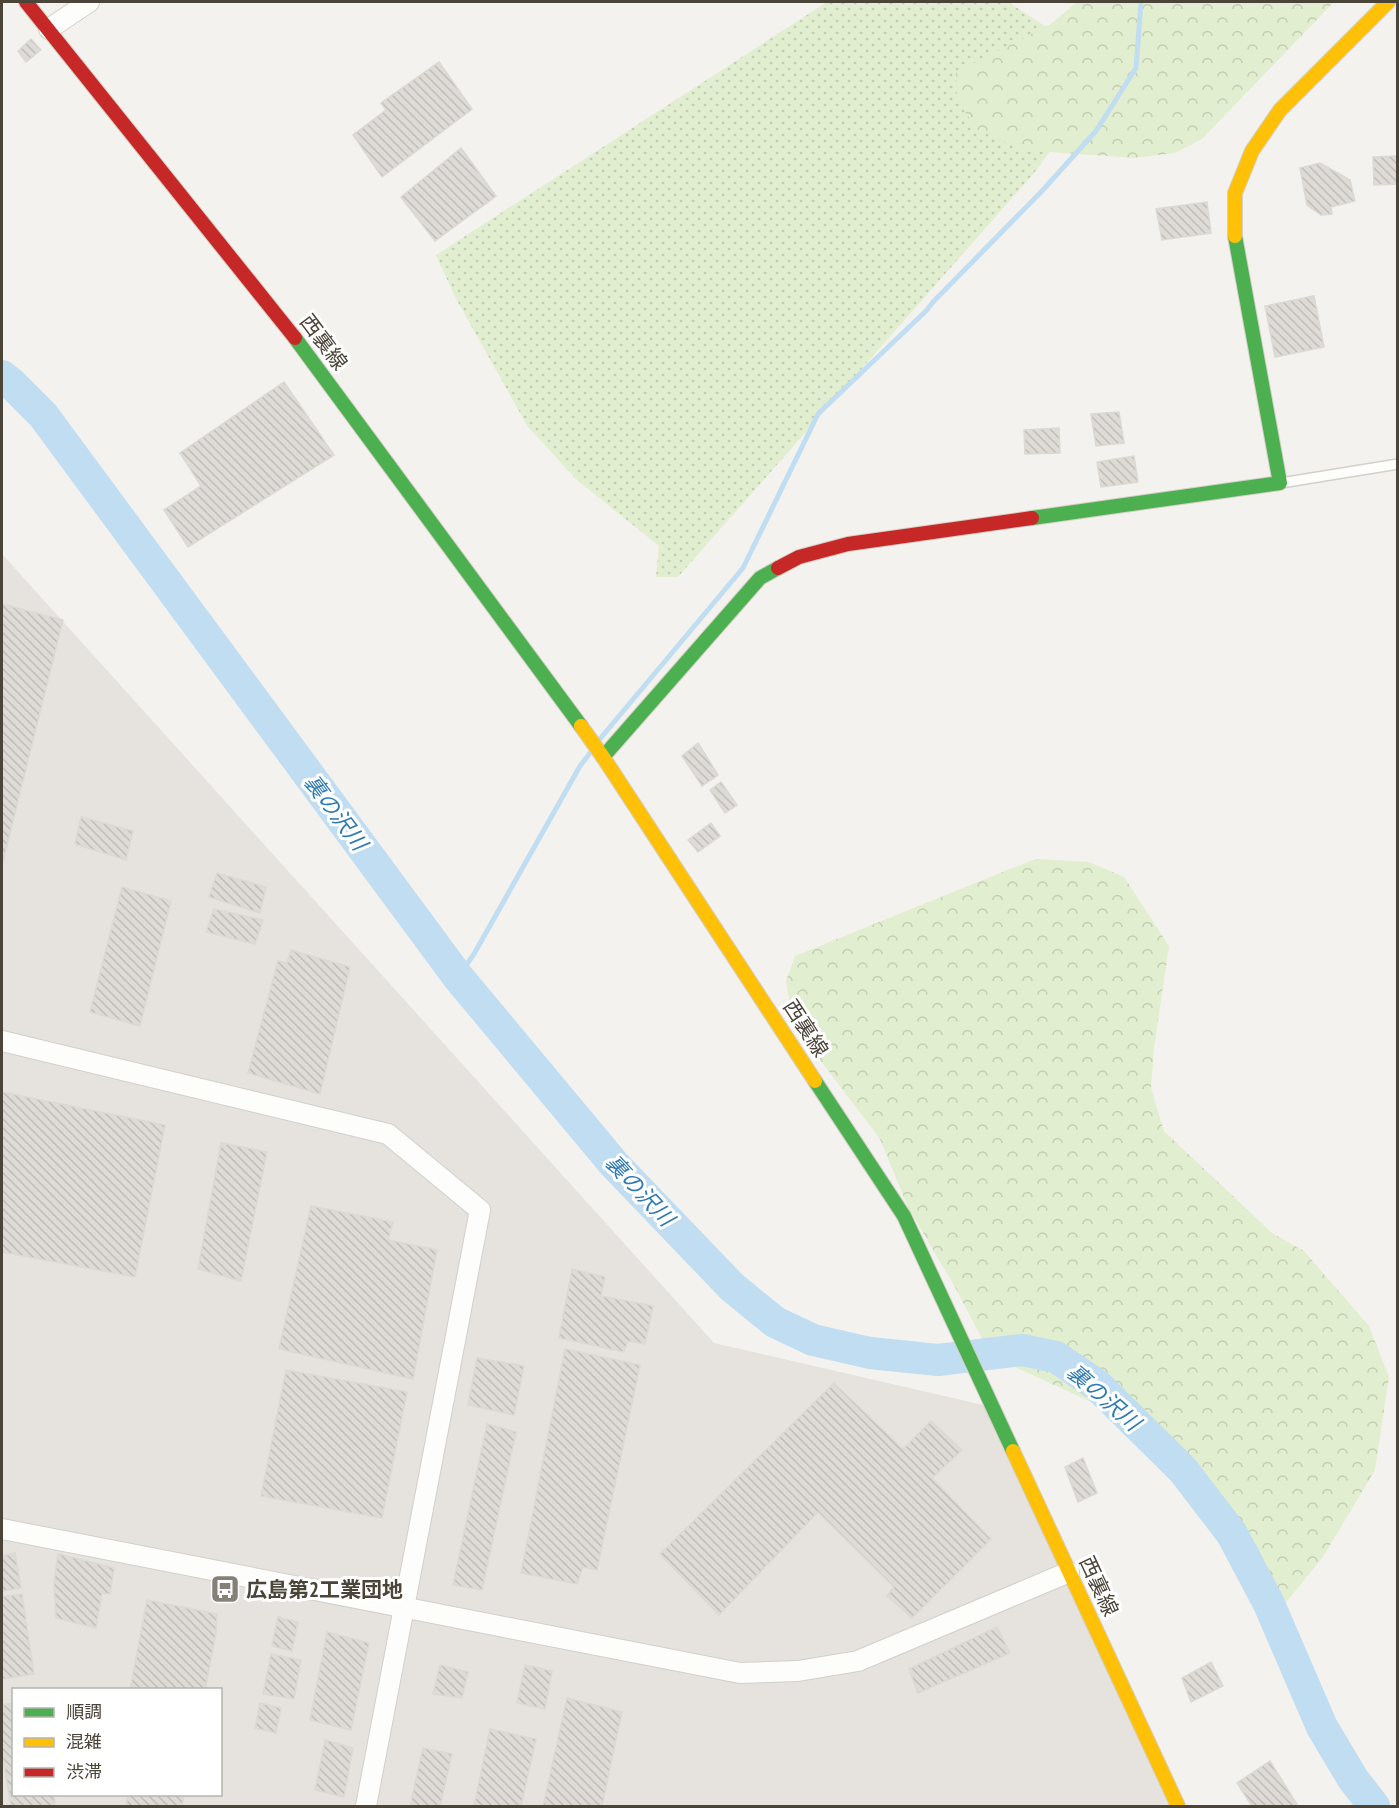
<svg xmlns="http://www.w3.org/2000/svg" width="1399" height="1808" viewBox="0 0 1399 1808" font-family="'PT Sans Narrow','Noto Sans JP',sans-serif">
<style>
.industrial{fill:#e6e2de;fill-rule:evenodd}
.grass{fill:url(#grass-dots)}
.forest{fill:url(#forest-crowns)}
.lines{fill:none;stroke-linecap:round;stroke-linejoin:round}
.stream{stroke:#c0ddf1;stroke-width:5}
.river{stroke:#c0ddf1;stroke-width:32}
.building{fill:url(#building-back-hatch);stroke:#dcd9d4;stroke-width:1.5}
.lane-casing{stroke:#d2d0cb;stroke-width:12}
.street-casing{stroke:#d2d0cb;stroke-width:22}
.fast-casing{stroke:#d3cfc5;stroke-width:16}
.slow-casing{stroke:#d3cfc5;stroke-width:16}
.jam-casing{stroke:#d3cfc5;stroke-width:16}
.lane{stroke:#fdfdfc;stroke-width:9}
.street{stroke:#fdfdfc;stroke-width:20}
.fast{stroke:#4caf50;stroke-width:14}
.slow{stroke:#ffc107;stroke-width:14}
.jam{stroke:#c62828;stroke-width:14}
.labels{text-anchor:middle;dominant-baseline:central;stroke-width:6;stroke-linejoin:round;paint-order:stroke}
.street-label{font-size:21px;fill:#4b4439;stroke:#fff}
.poi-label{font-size:21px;font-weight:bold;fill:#4b4439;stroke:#fff;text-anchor:start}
.water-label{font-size:22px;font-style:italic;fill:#2e7ab2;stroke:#fff}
</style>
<defs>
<pattern id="grass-dots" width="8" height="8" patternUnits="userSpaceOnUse" patternTransform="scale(1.5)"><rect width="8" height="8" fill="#e1eecf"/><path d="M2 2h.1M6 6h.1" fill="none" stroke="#c3cdb2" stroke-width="1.8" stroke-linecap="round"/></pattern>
<pattern id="forest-crowns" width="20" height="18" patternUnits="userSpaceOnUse" patternTransform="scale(1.5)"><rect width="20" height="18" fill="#e1eecf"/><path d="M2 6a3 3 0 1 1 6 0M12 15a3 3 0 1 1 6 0" fill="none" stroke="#c3cdb2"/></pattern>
<pattern id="building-back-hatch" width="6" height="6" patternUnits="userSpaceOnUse" patternTransform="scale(1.5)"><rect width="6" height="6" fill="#dedbd6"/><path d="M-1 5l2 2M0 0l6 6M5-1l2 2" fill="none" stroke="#c0bdb8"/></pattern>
</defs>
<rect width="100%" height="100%" fill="#f4f2ee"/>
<path class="industrial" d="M2 554 714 1343 992 1407 1177 1806H2ZM14 1690H220V1794H14Z"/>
<path class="grass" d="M827 2H1008L1111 69 1034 173 678 577H656L659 546 577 480 528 427 455 297 436 255Z"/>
<g class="forest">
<path d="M1077 2H1334L1202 139 1175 153 1134 158 1023 150 978 130 957 101 956 72 1051 24Z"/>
<path d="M1035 859 1089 862 1124 877 1169 946 1154 1048 1151 1088 1164 1131 1272 1233 1304 1251 1369 1326 1389 1377 1375 1470 1323 1557 1279 1611 1181 1473 1100 1406 991 1356 956 1289 908 1207 880 1139 793 1024 786 981 795 956Z"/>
</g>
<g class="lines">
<g class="stream">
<path d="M599 740 743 568 818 414 927 310 933 302 1042 191 1096 131 1136 68 1141 2"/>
<path d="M458 977 474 954 580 766 590 753"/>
</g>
<path class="river" d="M2 376 12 384 43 415 458 977 614 1164 732 1287 775 1322 813 1340 870 1353 938 1360 1022 1350 1056 1357 1097 1385 1183 1470 1232 1534 1269 1604 1322 1727 1353 1779 1374 1806"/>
</g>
<g class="building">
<path d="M31 39 41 50 26 62 18 51Z"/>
<path d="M439 62 472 109 382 177 353 135 386 110 381 103Z"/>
<path d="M461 148 496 196 435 241 401 197Z"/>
<path d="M1398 156V184L1374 185 1373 157Z"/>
<path d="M1320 163 1350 180 1355 201 1331 207 1332 214 1321 215 1307 205 1300 168Z"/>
<path d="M1207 202 1211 233 1162 240 1156 209Z"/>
<path d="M1314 296 1324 347 1275 357 1265 306Z"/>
<path d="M284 382 334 455 188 547 164 510 201 486 180 453Z"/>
<path d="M1119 412 1124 443 1096 446 1091 414Z"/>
<path d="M1059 428 1060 453 1025 454 1024 430Z"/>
<path d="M1134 456 1138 482 1101 487 1097 462Z"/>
<path d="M2 604 63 620 2 865Z"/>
<path d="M698 743 718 775 702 786 682 756Z"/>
<path d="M721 782 737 805 725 813 710 790Z"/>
<path d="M81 817 133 831 126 860 75 844Z"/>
<path d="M711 823 720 836 698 852 688 840Z"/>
<path d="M217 873 266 887 260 913 209 897Z"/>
<path d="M122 887 171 901 140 1026 90 1012Z"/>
<path d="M214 909 263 920 255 944 206 932Z"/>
<path d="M291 950 350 967 320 1094 248 1073 278 961 287 963Z"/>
<path d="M2 1092 165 1125 135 1277 2 1252Z"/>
<path d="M221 1143 267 1152 241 1281 198 1269Z"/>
<path d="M311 1206 393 1222 388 1240 437 1250 413 1379 279 1349Z"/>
<path d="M572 1269 605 1277 601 1296 653 1306 645 1344 628 1341 624 1352 559 1338Z"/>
<path d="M565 1349 640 1365 597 1570 583 1567 577 1584 521 1573Z"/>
<path d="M477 1358 524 1366 514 1415 468 1405Z"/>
<path d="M286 1370 407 1392 382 1518 261 1496Z"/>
<path d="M834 1383 903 1449 931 1421 962 1450 932 1478 991 1539 912 1618 887 1596 894 1587 818 1512 719 1615 660 1554Z"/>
<path d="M487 1424 516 1432 482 1590 453 1585Z"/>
<path d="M1083 1458 1097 1493 1078 1502 1065 1467Z"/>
<path d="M15 1553 21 1588 2 1591V1556Z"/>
<path d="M58 1554 114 1568 110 1594 102 1593 96 1628 56 1618 54 1583Z"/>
<path d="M22 1594 34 1674 2 1679V1597Z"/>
<path d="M147 1600 217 1614 216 1633 205 1690H130Z"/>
<path d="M278 1617 298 1622 292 1651 272 1646Z"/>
<path d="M997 1627 1010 1653 918 1693 909 1669Z"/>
<path d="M327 1632 369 1643 351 1730 310 1720Z"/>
<path d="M271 1654 301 1660 294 1699 263 1694Z"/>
<path d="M1211 1662 1223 1686 1191 1702 1182 1678Z"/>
<path d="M440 1665 468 1672 462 1698 433 1694Z"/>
<path d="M525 1665 552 1671 545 1709 517 1703Z"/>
<path d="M567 1698 622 1712 602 1806H543Z"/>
<path d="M14 1703V1794H54L55 1806H11L2 1753V1705Z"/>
<path d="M260 1703 281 1708 276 1733 255 1728Z"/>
<path d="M490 1729 536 1739 521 1806H474Z"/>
<path d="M325 1740 353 1748 344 1797 315 1790Z"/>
<path d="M423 1748 452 1754 440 1806H410Z"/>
<path d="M1270 1761 1298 1806H1252L1237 1783Z"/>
<path d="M128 1794H184L182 1806H126Z"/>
</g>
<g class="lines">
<g class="lane-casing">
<path id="lane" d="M1281 483 1398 464"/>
</g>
<g class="street-casing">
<g id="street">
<path d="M49 29 89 2"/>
<path d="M2 1041 388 1134 480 1210 366 1806"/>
<path d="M2 1529 740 1673 798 1671 858 1661 1069 1572"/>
</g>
</g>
<g class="fast-casing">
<g id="fast">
<path d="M295 338 581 726"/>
<path d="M1032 518 1280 483 1235 236"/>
<path d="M603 757 760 578 778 568"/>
<path d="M815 1081 904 1216 1013 1451"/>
</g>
</g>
<g class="slow-casing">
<g id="slow">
<path d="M1235 236V193L1252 151 1280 110 1388 2"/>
<path d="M581 726 603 757 815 1081"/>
<path d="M1013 1451 1178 1806"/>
</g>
</g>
<g class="jam-casing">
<g id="jam">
<path d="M26 2 295 338"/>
<path d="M778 568 799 557 848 544 1032 518"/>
</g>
</g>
<use href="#lane" class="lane"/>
<use href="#street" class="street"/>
<use href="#fast" class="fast"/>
<use href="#slow" class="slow"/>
<use href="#jam" class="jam"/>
</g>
<defs>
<g id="bus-square" transform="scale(1.5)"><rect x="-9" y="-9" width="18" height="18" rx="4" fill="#868178" stroke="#fff"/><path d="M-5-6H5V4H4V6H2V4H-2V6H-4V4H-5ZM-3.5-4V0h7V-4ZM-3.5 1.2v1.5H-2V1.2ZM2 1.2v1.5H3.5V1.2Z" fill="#fff"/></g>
</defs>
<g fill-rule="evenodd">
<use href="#bus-square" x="225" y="1589"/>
</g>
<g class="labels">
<g class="street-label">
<text transform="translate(324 342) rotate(53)">西裏線</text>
<text transform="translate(806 1028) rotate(57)">西裏線</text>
<text transform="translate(1099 1586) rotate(65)">西裏線</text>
</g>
<g class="poi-label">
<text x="246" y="1589">広島第2工業団地</text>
</g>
<g class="water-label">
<text transform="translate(336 812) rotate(53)">裏の沢川</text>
<text transform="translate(640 1190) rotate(47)">裏の沢川</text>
<text transform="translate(1104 1397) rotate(41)">裏の沢川</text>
</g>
</g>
<rect width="1399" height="1808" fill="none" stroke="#4b4439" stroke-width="6"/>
<rect x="12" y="1688" width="210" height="108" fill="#ffffff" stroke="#b7b4b0" stroke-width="1.5"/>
<rect x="24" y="1708" width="30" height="9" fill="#4caf50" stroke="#b7b4b0" stroke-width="1.5"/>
<text x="66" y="1718" font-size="18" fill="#4b4439">順調</text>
<rect x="24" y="1738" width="30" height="9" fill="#ffc107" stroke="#b7b4b0" stroke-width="1.5"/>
<text x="66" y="1748" font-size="18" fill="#4b4439">混雑</text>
<rect x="24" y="1768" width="30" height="9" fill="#c62828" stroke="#b7b4b0" stroke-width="1.5"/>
<text x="66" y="1778" font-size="18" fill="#4b4439">渋滞</text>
</svg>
